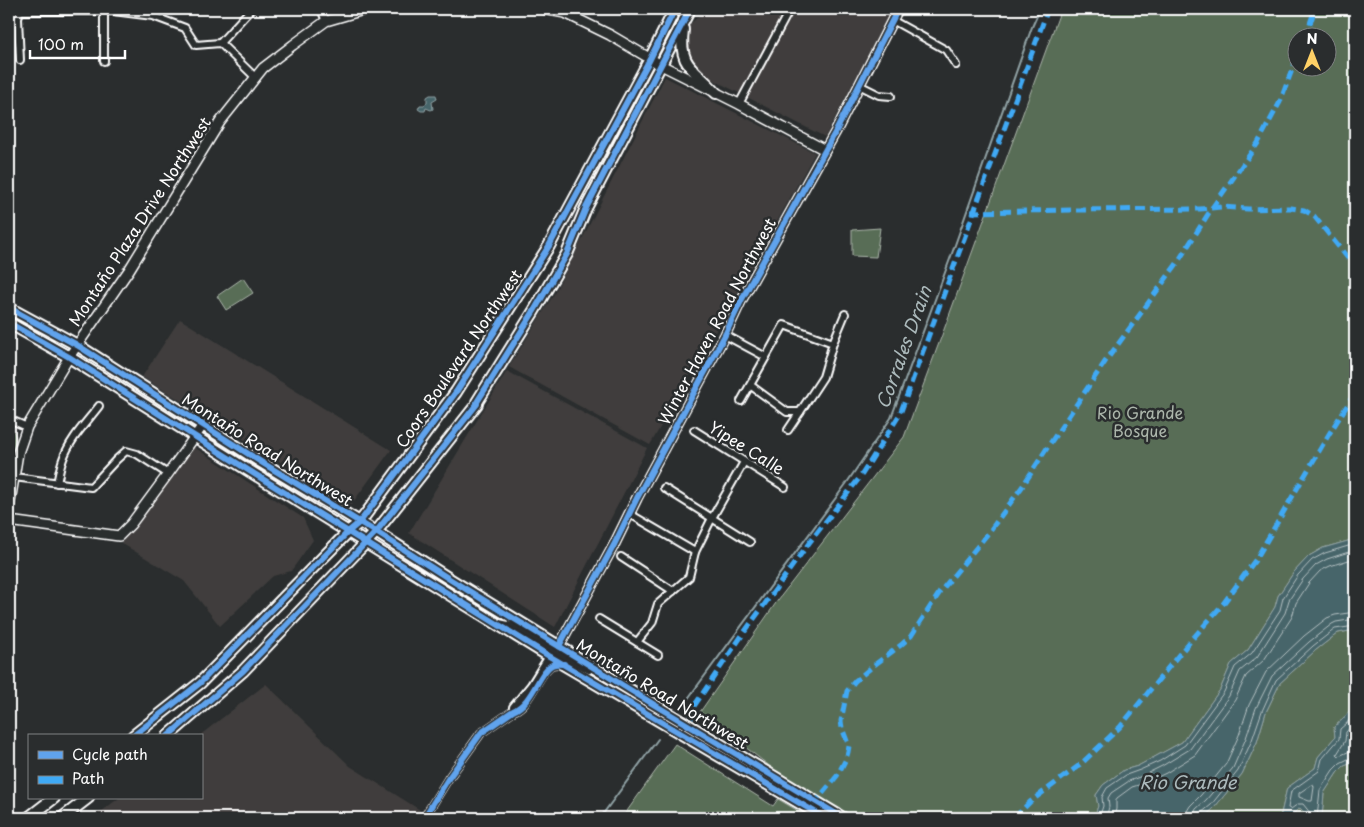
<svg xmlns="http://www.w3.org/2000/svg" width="1364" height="827" viewBox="0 0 1364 827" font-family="'Playpen Sans',sans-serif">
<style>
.built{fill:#403e3d}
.green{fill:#596d57;stroke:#acb6ab;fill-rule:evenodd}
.water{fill:#47656a;stroke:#91a3a6}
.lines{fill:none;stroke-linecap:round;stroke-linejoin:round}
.shore{stroke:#b5c1c3;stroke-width:1}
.stream{stroke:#91a3a6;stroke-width:2}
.street-casing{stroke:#fff;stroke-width:10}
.secondary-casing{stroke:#fff;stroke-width:12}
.primary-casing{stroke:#fff;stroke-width:14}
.street{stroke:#2a2d2e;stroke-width:6}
.secondary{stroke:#2a2d2e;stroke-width:9}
.primary{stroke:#2a2d2e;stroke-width:10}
.quiet{stroke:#3fa9f5;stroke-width:5;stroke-dasharray:10 5;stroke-linecap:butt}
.cycleway-casing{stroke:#2a2d2e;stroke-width:9}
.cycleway{stroke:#60a3ed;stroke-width:6}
.labels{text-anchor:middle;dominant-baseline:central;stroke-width:5;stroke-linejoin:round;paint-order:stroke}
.street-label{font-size:16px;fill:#fff;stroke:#2a2d2e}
.park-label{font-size:16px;fill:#acb6ab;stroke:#2a2d2e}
.water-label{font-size:18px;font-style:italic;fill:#acbabc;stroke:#2a2d2e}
</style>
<rect width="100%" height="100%" fill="#2a2d2e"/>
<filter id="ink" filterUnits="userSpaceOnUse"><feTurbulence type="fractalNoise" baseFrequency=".02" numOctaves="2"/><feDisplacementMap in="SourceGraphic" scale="10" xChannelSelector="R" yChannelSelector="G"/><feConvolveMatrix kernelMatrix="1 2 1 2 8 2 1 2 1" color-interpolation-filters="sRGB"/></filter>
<g filter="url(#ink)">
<g class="built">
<path d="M704 9H892L825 137 696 71 690 64 684 37 689 25 702 13Z"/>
<path d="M665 77 815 153 730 306 650 445 509 367 554 294Z"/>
<path d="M180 319 391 450 351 505 142 377Z"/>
<path d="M507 371 647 448 555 627 409 533Z"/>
<path d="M194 447 303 518 313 540 291 571 273 576 220 626 184 581 121 543Z"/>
<path d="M266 684 350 766 420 810 415 818H93L119 798H201V736H199Z"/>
</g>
<g class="green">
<path d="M1061 9H1355V539L1323 548 1309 556 1294 572 1278 596 1275 607 1248 650 1231 664 1220 690 1182 742 1138 766 1124 770 1103 785 1096 795 1098 806 1094 818H853L785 778 700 712 778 600 904 437 942 335ZM1296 38H1326V68H1296Z"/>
<path d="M880 228 876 257 852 256V230Z"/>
<path d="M243 278 253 293 226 310 217 296Z"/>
<path d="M9 429 14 432 16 438 9 460Z"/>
<path d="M1355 630V704L1343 719 1334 727 1335 737 1318 757 1315 768 1287 788 1280 818H1203L1214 808 1242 774 1257 742 1266 712 1280 683 1316 650 1338 633Z"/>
<path d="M675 744 773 806 778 799 810 818H622Z"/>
<path d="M1355 760V809L1342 818H1322L1324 793 1337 773 1344 766 1352 763Z"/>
<path d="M1300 808 1309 818H1293L1294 813Z"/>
</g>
<g class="water">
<path d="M430 95H436L437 99 432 102 433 109 431 110 426 108 425 111H421L418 109 420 105H424L427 103V97Z"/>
<path d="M1355 539V630L1338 633 1316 650 1280 683 1266 712 1257 742 1242 774 1214 808 1203 818H1094L1098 806 1096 795 1103 785 1124 770 1138 766 1182 742 1220 690 1231 664 1248 650 1275 607 1278 596 1294 572 1309 556 1323 548Z"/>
<path d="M1355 704V760L1352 763 1344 766 1337 773 1324 793 1322 818H1309L1300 808 1294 813 1293 818H1280L1287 788 1315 768 1318 757 1335 737 1334 727 1343 719Z"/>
</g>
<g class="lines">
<g class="shore">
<path d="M1355 722 1346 732 1345 741 1337 754 1339 756 1350 751 1355 750"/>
<path d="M1313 784 1314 787 1312 801H1309L1299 797V793L1311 785Z"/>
<path d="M1099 818 1103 806 1102 797 1107 788 1126 775 1140 770 1160 761 1185 745 1224 692 1235 667 1252 653 1280 610 1283 598 1298 575 1312 560 1325 553 1355 544"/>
<path d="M1106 818 1109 807 1108 798 1111 793 1129 781 1142 776 1162 766 1190 749 1229 696 1240 671 1257 657 1285 613 1289 600 1303 579 1316 565 1327 559 1355 550"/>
<path d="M1114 818 1116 809V800L1117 798 1132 787 1145 783 1166 773 1195 755 1235 700 1246 676 1264 660 1292 617 1296 603 1309 583 1320 571 1330 566 1355 558"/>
<path d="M1186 818 1187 811 1190 806 1201 795 1226 764 1239 735 1249 705 1266 672 1304 636 1327 618 1335 615 1355 612"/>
<path d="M1194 818V813L1196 809 1206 800 1233 768 1246 738 1256 708 1272 676 1309 642 1332 624 1336 622 1355 619"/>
<path d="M1200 818 1201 813 1211 805 1238 771 1252 740 1262 711 1276 680 1313 646 1335 629 1355 626"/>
<path d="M1312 818 1311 814 1303 804H1298L1291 809 1288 808 1291 791 1319 771 1322 759 1339 739 1340 729 1347 723 1355 712"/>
<path d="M1317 818 1320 790 1333 770 1340 763 1352 757H1355"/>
</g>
<g class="stream">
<path d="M684 704 846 484 891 418 950 259 1032 27 1040 9"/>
<path d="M600 818 658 739"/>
</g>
<g class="street-casing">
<g id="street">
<path d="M20 9 18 19 20 60"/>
<path d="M321 9 326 21"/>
<path d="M19 11H113L153 16 185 28 196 45 220 43 256 78"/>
<path d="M104 11V61"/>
<path d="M892 20 946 50 956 65"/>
<path d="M220 43 251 9"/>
<path d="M859 85 879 95 891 96"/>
<path d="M739 104 790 9"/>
<path d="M725 335 766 357"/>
<path d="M833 343 845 314"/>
<path d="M741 401 784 325 833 343 823 377 800 412H787L750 385"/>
<path d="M9 419 27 427"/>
<path d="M694 430 785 487"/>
<path d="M788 430 800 412"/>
<path d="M14 477 91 487 116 460 126 451 137 454 168 474"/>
<path d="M57 483C59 475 60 467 63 459 70 439 86 423 99 406"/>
<path d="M664 488 750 542"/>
<path d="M630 514 695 552"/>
<path d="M621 557 673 591"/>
<path d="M599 619 658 655"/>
<path d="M637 642 652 623 658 604 689 577 695 552 712 518 744 462"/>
<path d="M513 711V707L531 685 549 656 559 654 589 670"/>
<path d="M424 818 448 779 481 733 513 711C532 704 539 670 552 665 554 664 558 664 560 664"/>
</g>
</g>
<g class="secondary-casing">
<g id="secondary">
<path d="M544 9 565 13 610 35 661 65 739 104 825 150"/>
<path d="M9 508 18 453 27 427 69 357 129 270 220 122 263 68 293 45 326 21 367 9"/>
<path d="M9 521 119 536 131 524 168 474 203 425"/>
<path d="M501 625 516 628 552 649 559 646 614 545 637 498 725 335 742 299 836 131 898 9"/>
</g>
</g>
<g class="primary-casing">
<g id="primary">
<path d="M683 29C678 67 694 68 716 93"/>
<path d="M9 308 77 345 261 462 376 532 451 580 653 704 843 818"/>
<path d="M9 323 69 357 248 470 549 656 825 818"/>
<path d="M133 736 200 683 349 531 360 522 456 392 549 246 650 59 675 9"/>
<path d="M168 736 243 671 376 532 477 404V402L534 311 567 254 586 208 690 9"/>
<path d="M28 818 54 798"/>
<path d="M62 818 88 798"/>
</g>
</g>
<use href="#street" class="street"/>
<use href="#secondary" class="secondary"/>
<use href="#primary" class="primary"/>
<g class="quiet">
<path d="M1305 38 1315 9"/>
<path d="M971 212 1074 210 1200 209 1221 207 1248 209 1291 208 1304 210 1314 216 1355 267"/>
<path d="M695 718 690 712 743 634 809 543 861 476 900 414 1048 9"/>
<path d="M813 805 837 776 846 759 848 752 849 746 842 728 841 721 847 691 855 681 873 666 901 645 911 636 940 592 989 532 1022 487 1049 445 1105 362 1176 265 1212 208 1258 143 1280 102 1296 59"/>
<path d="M1014 818 1030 802 1081 764 1120 727 1181 652 1223 604 1256 559 1329 434 1355 393"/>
</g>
<g class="cycleway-casing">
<g id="cycleway">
<path d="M9 308 77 345 261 462 376 532 451 580 653 704 843 818"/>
<path d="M9 323 69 357 248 470 549 656 825 818"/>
<path d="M559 646 614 545 637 498 725 335 742 299 836 131 898 9"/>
<path d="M133 736 200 683 349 531 360 522 456 392 549 246 650 59 675 9"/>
<path d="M168 736 243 671 376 532 477 404V402L534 311 567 254 586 208 690 9"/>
<path d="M424 818 448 779 481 733 513 711C532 704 540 670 552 665 555 663 561 664 564 664"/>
</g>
</g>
<use href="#cycleway" class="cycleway"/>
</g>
</g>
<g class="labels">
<g class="street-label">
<text transform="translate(139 221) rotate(-57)">Montaño Plaza Drive Northwest</text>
<text transform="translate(716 321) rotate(-62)">Winter Haven Road Northwest</text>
<text transform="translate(458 358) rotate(-56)">Coors Boulevard Northwest</text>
<text transform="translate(747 447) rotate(32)">Yipee Calle</text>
<text transform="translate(268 449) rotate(32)">Montaño Road Northwest</text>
<text transform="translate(663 693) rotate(31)">Montaño Road Northwest</text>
</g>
<g class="park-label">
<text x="1140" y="412">Rio Grande<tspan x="1140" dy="18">Bosque</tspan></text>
</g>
<g class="water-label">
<text transform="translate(903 347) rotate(-70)">Corrales Drain</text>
<text x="1188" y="781">Rio Grande</text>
</g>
</g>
<rect width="1364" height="827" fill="none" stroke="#2a2d2e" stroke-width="30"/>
<rect x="15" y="15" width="1334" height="797" fill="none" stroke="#fff" stroke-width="2" filter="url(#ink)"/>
<rect x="28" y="734" width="175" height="65" fill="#2a2d2e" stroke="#7f8182"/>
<rect x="38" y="751" width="25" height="8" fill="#60a3ed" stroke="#7f8182"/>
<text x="72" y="760" font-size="15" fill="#ffffff">Cycle path</text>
<rect x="38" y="776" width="25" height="8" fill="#3fa9f5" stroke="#7f8182"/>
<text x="72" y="784" font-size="15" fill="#ffffff">Path</text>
<g transform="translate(1312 52)"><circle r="24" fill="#2a2d2e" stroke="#7f8182"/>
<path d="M0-4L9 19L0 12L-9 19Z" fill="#ffd166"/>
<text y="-8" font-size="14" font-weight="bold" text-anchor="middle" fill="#ffffff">N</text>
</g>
<path d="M30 50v8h95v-8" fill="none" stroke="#ffffff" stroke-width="2.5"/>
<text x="38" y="50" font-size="15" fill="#ffffff" stroke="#2a2d2e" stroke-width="4" paint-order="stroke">100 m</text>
</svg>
